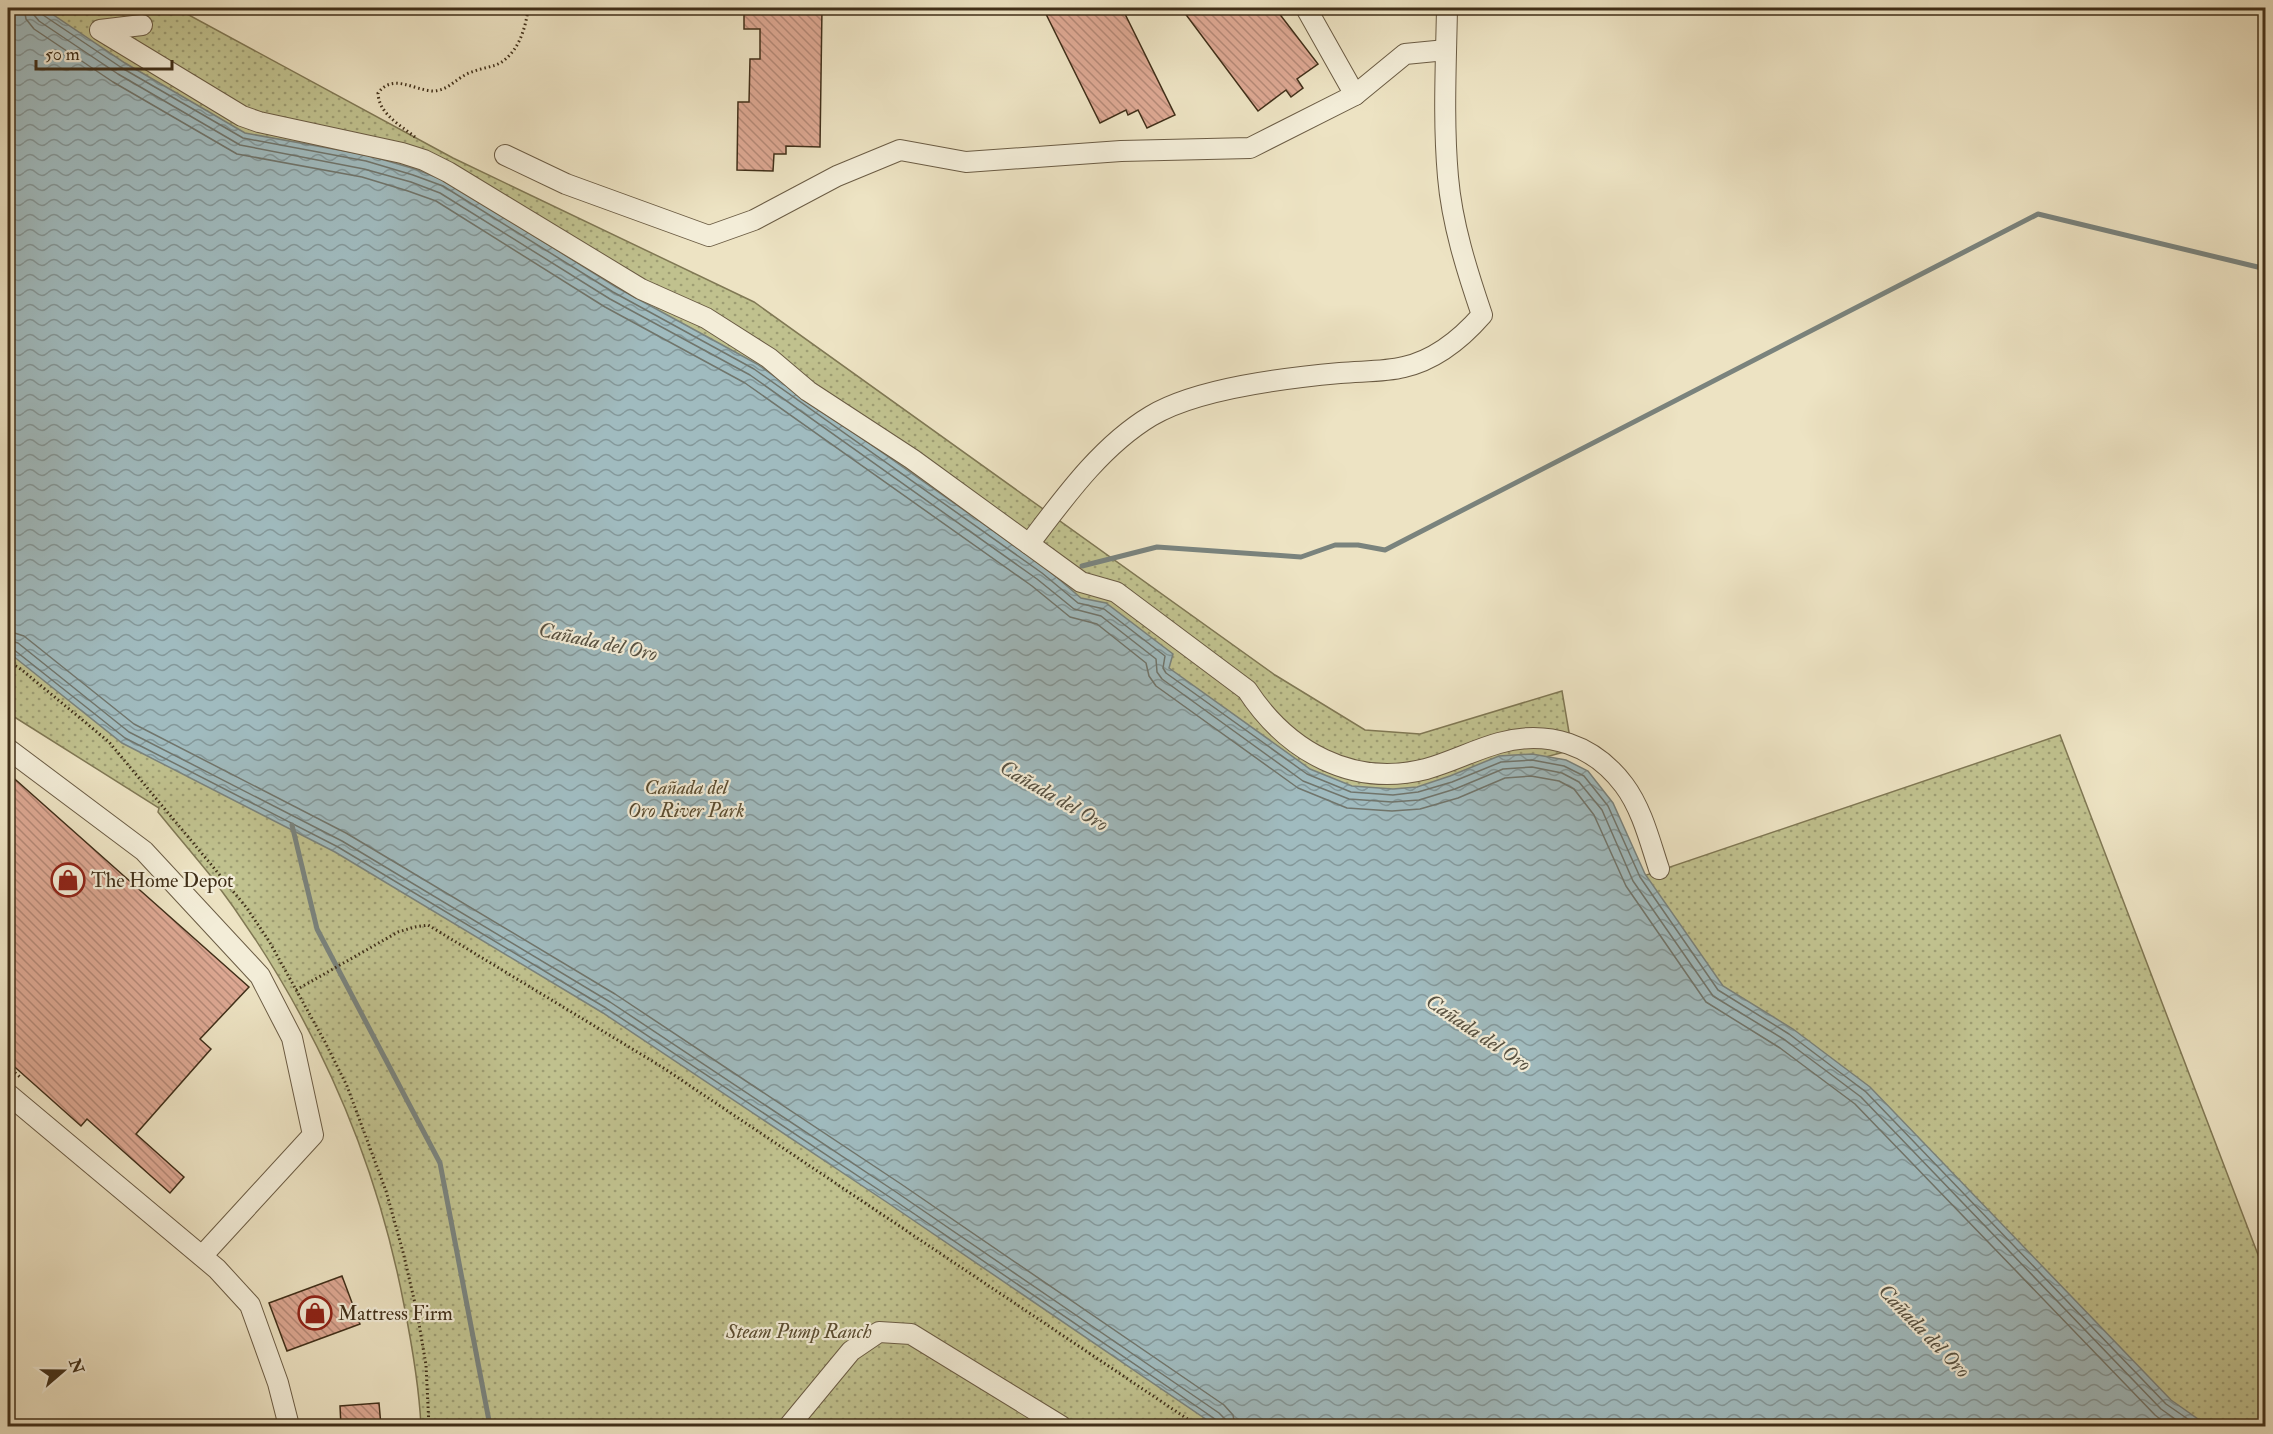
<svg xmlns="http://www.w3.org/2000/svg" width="2273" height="1434" viewBox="0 0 2273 1434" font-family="'IM FELL Double Pica',serif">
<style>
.park{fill:url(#park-dots);stroke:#807854;stroke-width:1.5}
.water{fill:url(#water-waves);stroke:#7a837d;stroke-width:1.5}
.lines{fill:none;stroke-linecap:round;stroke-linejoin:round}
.shore{stroke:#70756c;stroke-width:1.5}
.stream{stroke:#7a837d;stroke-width:5}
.building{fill:url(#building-back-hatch);stroke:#402f19;stroke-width:1.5}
.minor-casing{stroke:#6b5c44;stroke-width:22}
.path{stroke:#402f19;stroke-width:3;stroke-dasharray:1.5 3;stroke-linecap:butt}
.minor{stroke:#f3edd8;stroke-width:20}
.labels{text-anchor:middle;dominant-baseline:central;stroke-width:4.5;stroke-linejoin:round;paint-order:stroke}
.park-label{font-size:20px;font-style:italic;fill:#5a4c30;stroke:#f3edd8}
.poi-label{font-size:20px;fill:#402f19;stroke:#f3edd8;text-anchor:start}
.water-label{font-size:21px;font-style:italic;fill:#585242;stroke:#f3edd8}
</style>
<defs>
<pattern id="park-dots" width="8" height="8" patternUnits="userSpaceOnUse" patternTransform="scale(1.5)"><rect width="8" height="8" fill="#c0c18e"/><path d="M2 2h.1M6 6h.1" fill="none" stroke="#9d9d73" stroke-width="1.8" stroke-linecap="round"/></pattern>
<pattern id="water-waves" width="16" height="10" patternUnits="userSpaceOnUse" patternTransform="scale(1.5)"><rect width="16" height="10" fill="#a0bbbf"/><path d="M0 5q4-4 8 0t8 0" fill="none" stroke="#84989a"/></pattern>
<pattern id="building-back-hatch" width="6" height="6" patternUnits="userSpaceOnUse" patternTransform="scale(1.5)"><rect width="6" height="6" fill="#dda893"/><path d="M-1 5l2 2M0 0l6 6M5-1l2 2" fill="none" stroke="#b58977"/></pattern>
</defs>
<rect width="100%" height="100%" fill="#ede3c3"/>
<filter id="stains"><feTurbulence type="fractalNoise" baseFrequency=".00333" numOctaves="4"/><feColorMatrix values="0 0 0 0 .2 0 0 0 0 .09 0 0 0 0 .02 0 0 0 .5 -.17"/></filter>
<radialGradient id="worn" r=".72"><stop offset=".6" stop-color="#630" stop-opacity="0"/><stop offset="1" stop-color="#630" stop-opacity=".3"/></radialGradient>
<path class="park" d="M8 8H176L453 158 754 302 1275 675 1365 730 1420 734 1562 691 1572 750 1337 812 1496 926 2060 735 2265 1273V1426H421C419 1386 412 1345 404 1305 374 1147 307 1003 210 875 193 854 175 833 158 812L159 808 8 713Z"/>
<path class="water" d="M8 8H43L125 63 245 133 367 155 415 169 446 181 616 287 757 364 1046 568 1081 598 1106 603 1173 654 1169 668 1310 769 1352 786 1393 789 1417 787 1450 776 1499 756 1532 754 1566 760 1588 771 1613 803 1645 874 1723 986 1793 1029 1870 1087 2171 1400 2208 1426H1216L888 1203 603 1013 335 852 122 743 8 652Z"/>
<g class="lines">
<g class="shore">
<path d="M24 8 26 19 34 29 113 82 237 154 362 177 408 191 436 201 605 307 745 383 1032 586 1070 617 1097 624 1146 663 1149 676 1156 686 1298 788 1347 808 1392 811 1420 809 1458 798 1505 778 1531 776 1559 781 1574 789 1594 815 1626 886 1706 1002 1780 1048 1855 1104 2155 1415 2169 1426"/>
<path d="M33 8 34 15 39 21 118 74 240 145 364 169 411 182 440 193 610 299 750 375 1037 579 1074 609 1101 616 1156 659 1157 672 1162 679 1303 781 1349 799 1392 802 1419 800 1455 789 1503 769 1532 767 1562 773 1579 782 1602 810 1633 881 1713 996 1785 1040 1861 1097 2161 1409 2185 1426"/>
<path d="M40 8 43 15 122 68 243 138 366 161 413 175 443 186 613 292 754 369 1042 573 1078 603 1104 609 1165 656 1163 668 1166 673 1307 774 1351 792 1393 795 1418 792 1452 782 1501 762 1532 760 1564 766 1584 776 1608 806 1640 877 1718 990 1789 1034 1866 1092 2166 1404 2198 1426"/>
<path d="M8 631 24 636 134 724 346 833 615 994 901 1184 1224 1405 1233 1415 1235 1426"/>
<path d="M8 640 18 643 129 732 342 841 610 1002 896 1192 1219 1413 1225 1419 1226 1426"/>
<path d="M8 647 13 649 125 738 338 847 606 1008 891 1198 1215 1419 1218 1426"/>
</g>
<g class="stream">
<path d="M1082 566 1157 547 1301 557 1335 545H1358L1385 550 2038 214 2266 269"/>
<path d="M292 825 317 929 440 1163 490 1426"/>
</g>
</g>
<g class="building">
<path d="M744 8H822L820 147 786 146V154H774L773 171 737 170 738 102H749L750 59H760V29H744Z"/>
<path d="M1043 8H1122L1175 115 1147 128 1138 110 1128 115 1126 110 1100 123Z"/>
<path d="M1181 8H1275L1318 64 1297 79 1303 88 1291 97 1286 90 1258 111Z"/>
<path d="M8 773 249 987 200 1039 211 1049 136 1134 184 1177 170 1193 87 1119 81 1126 8 1061Z"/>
<path d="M342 1276 360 1324 287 1351 269 1303Z"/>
<path d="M379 1403 381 1426H341L340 1406Z"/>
</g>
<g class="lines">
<g class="minor-casing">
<g id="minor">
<path d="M1306 8 1355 95"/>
<path d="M142 25 100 30 242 116 259 122 402 153 424 160 448 172 641 289 706 318 769 358 808 391 912 459 1081 582 1116 592 1247 690C1287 751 1352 788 1426 769 1451 762 1474 750 1499 743 1548 729 1594 745 1624 785 1642 809 1650 842 1659 869"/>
<path d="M505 155 566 184 709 236 754 220 837 176 900 150 966 162 1121 151 1250 148 1355 95 1405 54 1446 50"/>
<path d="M1029 544C1064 498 1101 446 1151 416 1198 388 1285 378 1340 373 1361 371 1384 372 1404 367 1435 360 1461 339 1482 315 1467 271 1452 224 1448 177 1443 121 1446 64 1447 8"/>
<path d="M8 749 144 851 260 976 292 1038 313 1135 202 1256"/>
<path d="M8 1094 217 1269 250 1305 278 1383 289 1426"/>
<path d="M789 1426 851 1351 879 1332 911 1334 1061 1426"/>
</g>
</g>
<g class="path">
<path d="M415 137C399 124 379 114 378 93 393 73 413 90 433 91 446 91 454 81 465 75 474 70 486 68 496 65 517 56 526 29 528 8"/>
<path d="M8 661 22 670 109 742 209 862 246 907 269 941 325 1042 347 1086 386 1191 403 1252 417 1312 426 1365 429 1426"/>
<path d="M296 990 398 932 415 927 428 925 662 1067 1198 1426"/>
<path d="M8 1067 20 1077"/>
</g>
<use href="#minor" class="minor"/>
</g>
<defs>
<g id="shop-ring" transform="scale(1.725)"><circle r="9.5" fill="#f3edd8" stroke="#8f2418" stroke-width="1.5"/><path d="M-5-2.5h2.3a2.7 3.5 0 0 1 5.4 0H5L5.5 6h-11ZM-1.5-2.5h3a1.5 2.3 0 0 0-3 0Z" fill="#8f2418"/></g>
</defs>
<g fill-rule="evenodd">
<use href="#shop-ring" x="68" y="880"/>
<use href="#shop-ring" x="315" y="1313"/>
</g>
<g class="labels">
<g class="park-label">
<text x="686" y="787">Cañada del<tspan x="686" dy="23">Oro River Park</tspan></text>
<text x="799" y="1331">Steam Pump Ranch</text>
</g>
<g class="poi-label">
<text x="91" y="880">The Home Depot</text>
<text x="338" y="1313">Mattress Firm</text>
</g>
<g class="water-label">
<text transform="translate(598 642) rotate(12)">Cañada del Oro</text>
<text transform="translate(1054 796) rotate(30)">Cañada del Oro</text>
<text transform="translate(1478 1033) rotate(34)">Cañada del Oro</text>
<text transform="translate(1924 1331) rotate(46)">Cañada del Oro</text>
</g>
</g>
<rect width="2273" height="1434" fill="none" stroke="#ede3c3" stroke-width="30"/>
<rect x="9" y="9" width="2255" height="1416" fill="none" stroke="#402f19" stroke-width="3"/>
<rect x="15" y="15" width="2243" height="1404" fill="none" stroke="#402f19" stroke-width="1.5"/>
<g transform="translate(63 1371) rotate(70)" stroke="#f3edd8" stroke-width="4.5" paint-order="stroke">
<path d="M0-4.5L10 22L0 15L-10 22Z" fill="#402f19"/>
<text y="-9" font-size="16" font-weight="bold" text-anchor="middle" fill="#402f19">N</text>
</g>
<path d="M36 60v9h136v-9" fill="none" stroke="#402f19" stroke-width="3"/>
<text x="45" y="60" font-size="18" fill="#402f19" stroke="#f3edd8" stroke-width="4.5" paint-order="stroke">50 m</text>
<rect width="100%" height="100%" filter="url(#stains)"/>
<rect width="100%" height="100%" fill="url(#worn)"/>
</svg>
